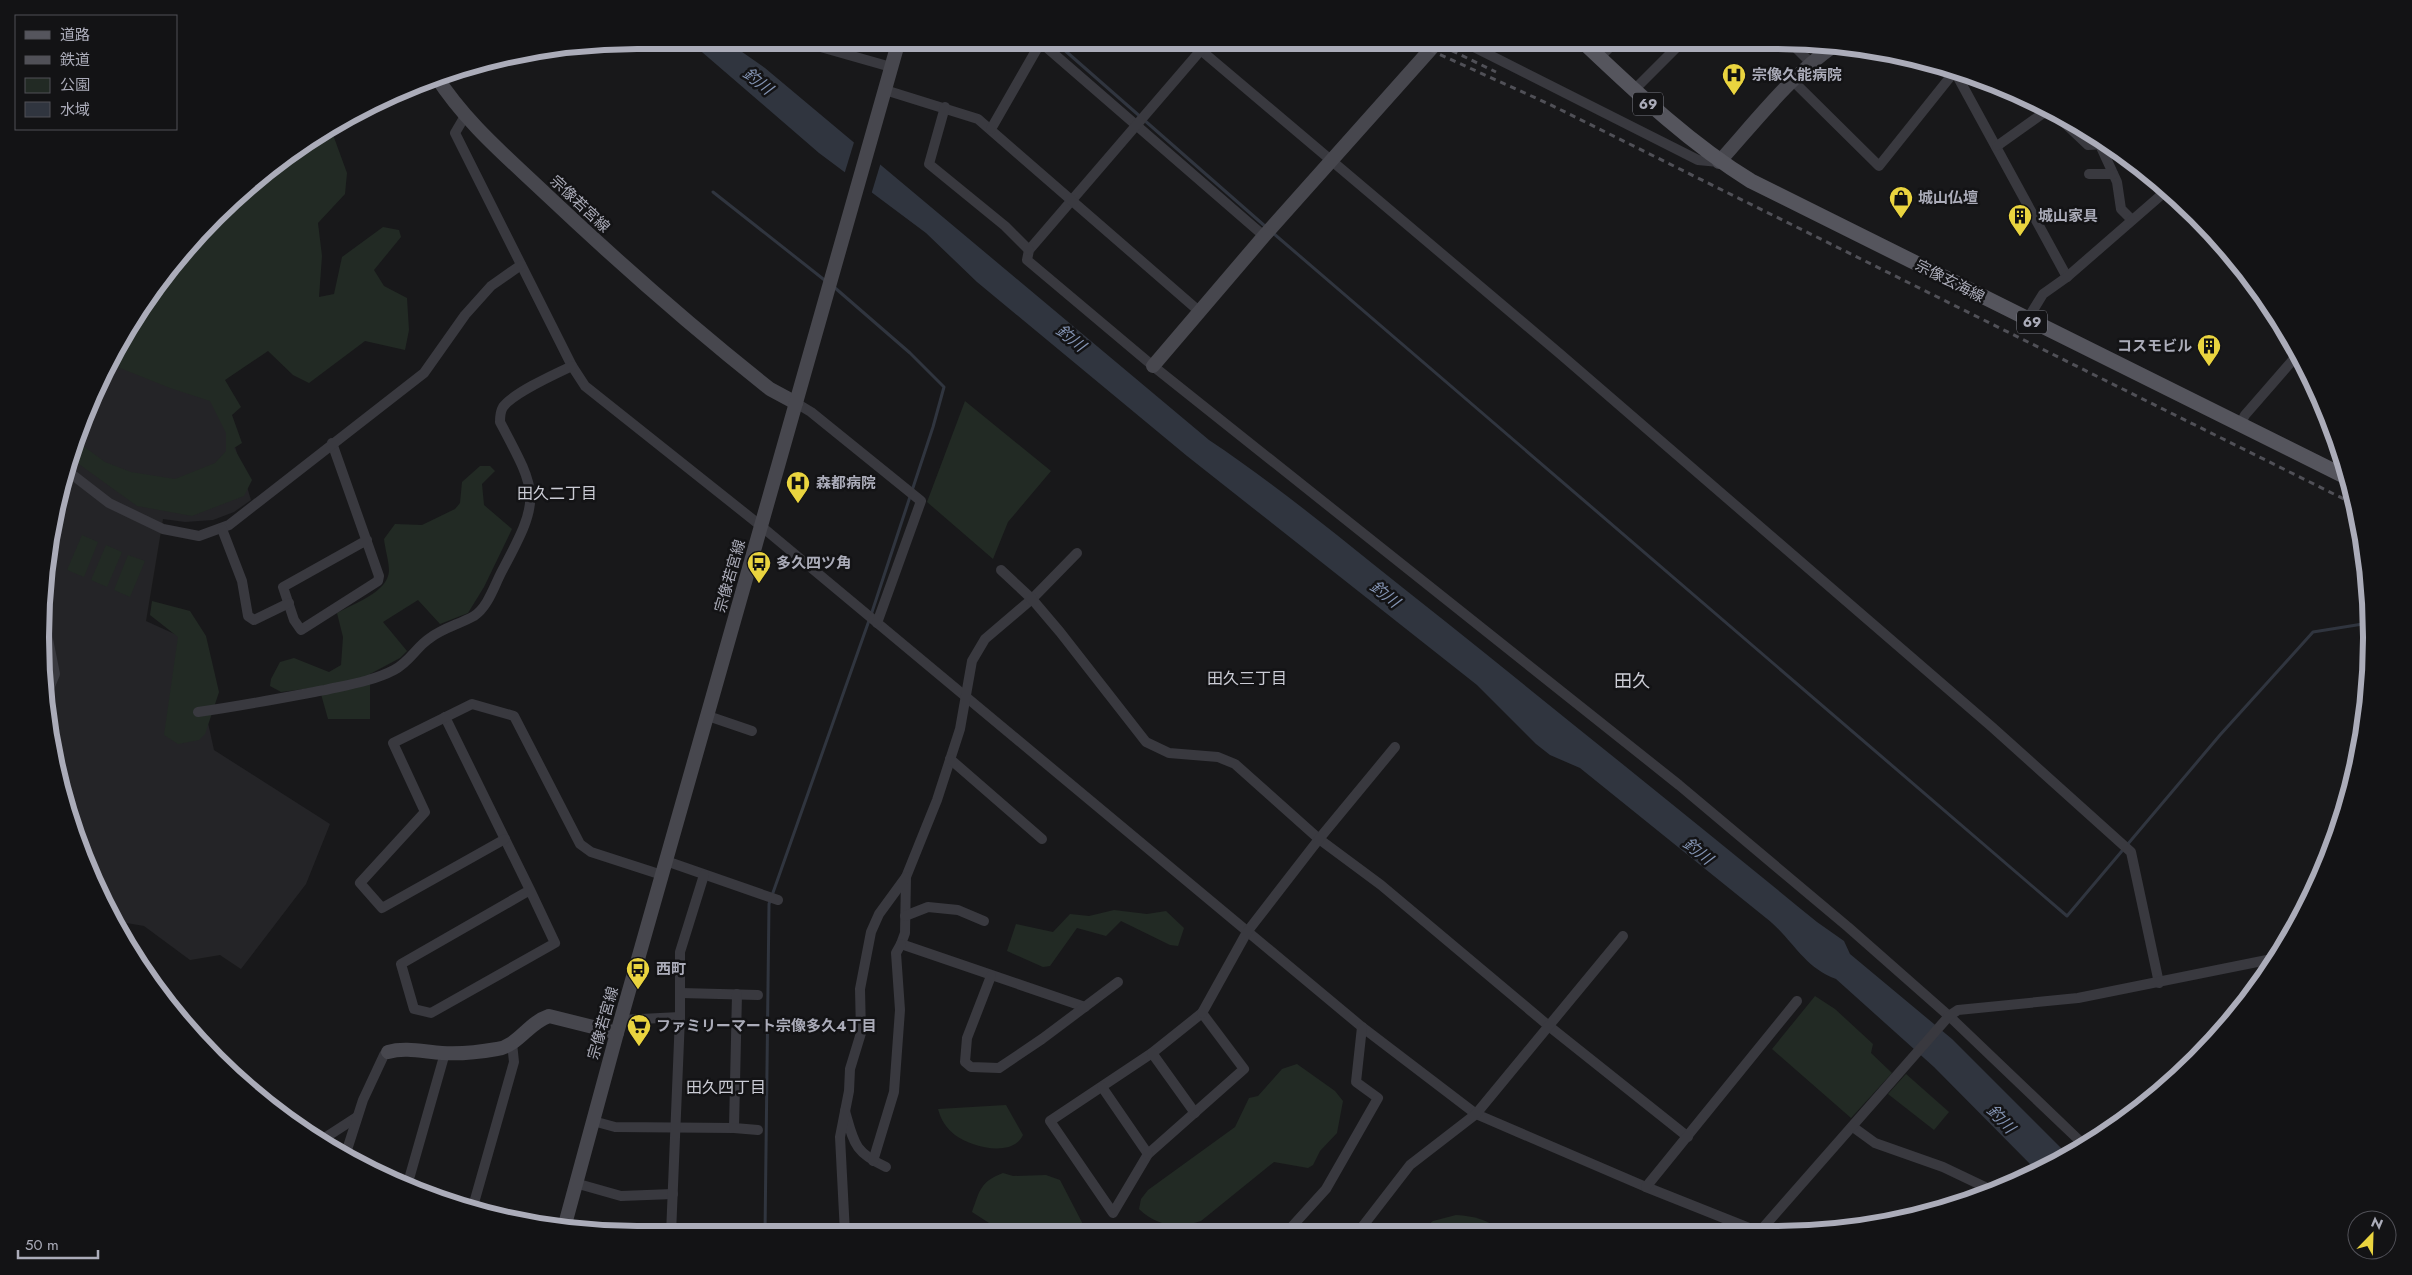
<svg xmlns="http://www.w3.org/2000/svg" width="2412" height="1275" viewBox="0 0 2412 1275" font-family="Jost,'Noto Sans JP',sans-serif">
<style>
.built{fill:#242427}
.green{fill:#222a24}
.water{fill:#30353f}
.pier{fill:#18181a}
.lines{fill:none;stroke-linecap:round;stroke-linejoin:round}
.stream{stroke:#30353f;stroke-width:3}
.street{stroke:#39393f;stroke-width:10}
.secondary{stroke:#47474e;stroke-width:14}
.primary{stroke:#55555d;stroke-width:15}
.rail{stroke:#505057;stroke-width:3;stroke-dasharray:6 5;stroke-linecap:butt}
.labels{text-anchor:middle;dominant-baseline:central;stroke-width:5;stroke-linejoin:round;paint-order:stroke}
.shield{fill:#131315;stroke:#7d7e88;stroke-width:1}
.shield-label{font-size:14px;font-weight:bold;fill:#abacb9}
.poi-label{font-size:15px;font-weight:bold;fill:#abacb9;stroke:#131315;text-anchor:start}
.street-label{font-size:15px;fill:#abacb9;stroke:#131315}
.water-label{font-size:16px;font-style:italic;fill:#8393b2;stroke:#131315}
.neighbourhood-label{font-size:16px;fill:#cbccd5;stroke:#131315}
.quarter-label{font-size:18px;fill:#cbccd5;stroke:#131315}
.rim{fill:none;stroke:#abacb9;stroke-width:6}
</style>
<rect width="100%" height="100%" fill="#18181a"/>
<path class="built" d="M116 352 219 393 251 500 234 512 213 520 185 522 163 519 146 621 190 641 214 750 330 824 306 884 241 969 220 955 190 960 144 926 115 921 86 866 60 792 41 677V598L60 483 86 409Z"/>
<g class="green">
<path d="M326 128 332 132 347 173 345 194 318 223 322 256 319 297 334 294 342 257 383 227 399 230 401 237 374 270 384 286 407 298 409 330 405 350 365 341 309 383 293 375 268 351 225 380 241 407 232 415 242 443 234 448 252 480 244 496 192 516 137 506 69 457 75 440 105 462 131 472 175 479 215 463 226 451V433L210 401 170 388 110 364 141 306 188 243 274 164Z"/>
<path d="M965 401 1051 471 1008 522 993 559 927 502Z"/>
<path d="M480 466H490L495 471 482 484 484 505 512 529 484 587 468 613 440 624 418 600 383 622 407 651 400 658 370 674V719H328L319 687 281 692 270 686 271 679 280 662 294 658 329 672 341 665 343 637 337 613C353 604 388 592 389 571 389 561 385 549 384 539L395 524 422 525 455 509 460 503 462 482Z"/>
<path d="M82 535 98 542 84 577 67 570Z"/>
<path d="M106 545 122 552 107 587 91 580Z"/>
<path d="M128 555 145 561 130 597 114 590Z"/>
<path d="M152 601 190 611 206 636 219 692 205 734 199 740 178 744 164 735 178 637 150 615Z"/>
<path d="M1114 910 1147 914 1166 911 1184 928 1178 946 1170 945 1121 921 1106 936 1077 928 1050 966 1043 967 1007 951 1016 924 1053 932 1070 914 1089 916Z"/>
<path d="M1815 996 1835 1009 1873 1044 1871 1053 1892 1073 1851 1118 1772 1049Z"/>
<path d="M1297 1064 1335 1091 1343 1101 1337 1133 1320 1151 1313 1165 1308 1168 1274 1162 1201 1221C1179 1228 1157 1227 1139 1209L1141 1199 1148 1190 1235 1127 1249 1098 1258 1096 1282 1069Z"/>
<path d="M1906 1074 1949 1112 1934 1130 1888 1094Z"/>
<path d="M1006 1105 1023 1135C1012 1158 971 1147 955 1135 946 1128 941 1120 938 1109Z"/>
<path d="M1003 1173 1013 1176 1046 1175 1060 1180 1087 1232H1003L972 1212C980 1190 980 1182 1003 1173Z"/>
<path d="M1456 1215C1475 1216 1487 1220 1502 1231H1421L1433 1221Z"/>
</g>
<path class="water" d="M688 40H725L765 68 1209 440C1290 494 1364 558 1441 618 1567 719 1692 820 1817 922L1844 941 1850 954 1952 1039 2066 1153 2036 1170 1934 1067 1836 979C1803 967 1792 938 1766 918 1704 868 1642 818 1580 768L1550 755 1536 744 1477 685 1187 456 977 282 926 233 819 153Z"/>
<path class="pier" d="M855 139 881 162 871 195 844 175Z"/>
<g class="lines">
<g class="stream">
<path d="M1053 40 1266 227"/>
<path d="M713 192 827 282"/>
<path d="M1273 233 2067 916 2220 735 2313 632 2369 623"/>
<path d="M765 1233 769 904 872 612 933 427 944 387 910 353 834 287"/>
</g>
<g class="street">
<path d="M796 40 891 67"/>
<path d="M1038 40 1264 236"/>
<path d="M1190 41 1559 353 1992 727 2131 852 2159 983"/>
<path d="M1462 41 1698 160 1719 162"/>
<path d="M1789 41 1810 62"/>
<path d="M1201 50 1029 250 1027 260 1153 366 1679 785 1848 927 1949 1016 2083 1144"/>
<path d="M1599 58 1616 41"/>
<path d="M1954 70 2067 277"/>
<path d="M1792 80 1879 166 1955 71"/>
<path d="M885 90 978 119 1200 312"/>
<path d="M1633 91 1683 41"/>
<path d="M945 107 929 164 1005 226 1029 250"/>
<path d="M2051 110 2088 145 2107 144"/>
<path d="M465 116 455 133 572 366 585 386 761 526 1362 1027 1476 1114 1646 1187 1754 1230"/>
<path d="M991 129 1042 40"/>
<path d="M2100 145 2117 182 2121 209 2132 220"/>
<path d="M1997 146 2042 114 2052 110"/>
<path d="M2089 174H2113"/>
<path d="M2027 320 2043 294 2067 277 2167 190"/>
<path d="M796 403 811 412 921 501 877 623"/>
<path d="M2240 425 2245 415 2299 353"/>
<path d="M332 443 379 576 378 581 301 630 294 620 283 587 367 540"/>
<path d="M65 469 109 503 163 529 199 536 229 525 424 373 465 315 491 286 521 265"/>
<path d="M222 529 242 581 248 616 254 620 289 603"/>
<path d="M1077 553 1032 599 985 639 972 661 960 729 937 800 906 877 905 933 901 944 1085 1007"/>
<path d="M1001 570 1032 599 1060 632 1146 742 1169 753 1218 757 1235 764 1319 839 1381 885 1550 1027 1688 1137"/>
<path d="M41 604 55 674 45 698"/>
<path d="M198 712C241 706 282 698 325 690 347 685 373 681 394 670 410 662 416 647 430 638 443 628 460 624 474 616 488 607 494 586 502 571 541 498 539 495 500 422 500 417 500 412 503 407 513 393 555 374 572 366"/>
<path d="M708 716 752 731"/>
<path d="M445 717 530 890 401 964 414 1009 431 1013 555 943 530 890"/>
<path d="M950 759 1042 839"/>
<path d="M505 839 382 908 360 883 425 812 393 743 472 704 514 716 580 844 591 852 662 875"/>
<path d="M666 861 778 900"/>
<path d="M905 916 928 907 958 910 984 921"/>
<path d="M991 976 967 1038 965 1062 971 1067 999 1068 1042 1039 1118 982"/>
<path d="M681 993 758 995"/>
<path d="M1202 1013 1244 1069 1148 1154 1113 1213 1050 1121 1152 1053Z"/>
<path d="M1202 1013 1247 932 1319 839 1395 747"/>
<path d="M621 1020 680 1017"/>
<path d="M1152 1053 1195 1113"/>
<path d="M1102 1087 1148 1154"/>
<path d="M845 1111C854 1143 854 1152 886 1167"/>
<path d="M593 1121 615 1127 734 1128 737 994"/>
<path d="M1853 1127 1875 1143 1943 1167 1985 1187 1989 1193"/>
<path d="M734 1128 758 1130"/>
<path d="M320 1141 357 1117"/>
<path d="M345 1156 363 1100 384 1055 388 1052"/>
<path d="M873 1161 894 1092 900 1010 896 953 901 944"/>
<path d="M575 1183 621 1196 673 1194"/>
<path d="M407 1186 445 1053"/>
<path d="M1646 1187 1797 1001"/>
<path d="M472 1210 514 1062 512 1043"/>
<path d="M1761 1230 1949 1016 1958 1010 2078 998 2272 959"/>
<path d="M1359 1231 1410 1165 1476 1114 1623 936"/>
<path d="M1287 1232 1326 1189 1378 1098 1356 1082 1362 1027"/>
<path d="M845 1233 840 1137 849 1091 850 1069 861 1033 860 989 871 932 879 914 906 877"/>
<path d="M671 1234 680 1017V952L704 875"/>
</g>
<g class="secondary">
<path d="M436 76C465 122 507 157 547 195 619 263 693 328 770 389L796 403"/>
<path d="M1719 162C1756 121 1790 76 1835 45"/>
<path d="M1153 366 1264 236 1438 41"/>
<path d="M388 1052C405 1047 425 1052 442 1053 459 1054 480 1052 497 1049 518 1046 528 1023 549 1016L617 1033"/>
<path d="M564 1228 617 1033 899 40"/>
</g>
<path class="primary" d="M1582 41C1636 92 1688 142 1751 181L2348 478"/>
<g class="rail">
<path d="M1410 41 1549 104 2354 504"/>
<path d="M1432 41 1496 72"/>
</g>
</g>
<defs>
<g id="hospital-pin" transform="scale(1.25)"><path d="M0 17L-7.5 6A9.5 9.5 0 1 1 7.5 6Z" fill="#ead43f" stroke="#131315"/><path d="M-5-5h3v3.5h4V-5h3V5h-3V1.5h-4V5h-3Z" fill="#111"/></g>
<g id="shop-pin" transform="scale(1.25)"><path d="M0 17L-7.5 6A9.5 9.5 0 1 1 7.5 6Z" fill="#ead43f" stroke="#131315"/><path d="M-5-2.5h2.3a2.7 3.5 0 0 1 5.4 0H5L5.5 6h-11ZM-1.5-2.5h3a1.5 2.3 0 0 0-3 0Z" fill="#111"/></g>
<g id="building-pin" transform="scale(1.25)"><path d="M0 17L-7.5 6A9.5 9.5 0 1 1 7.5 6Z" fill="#ead43f" stroke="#131315"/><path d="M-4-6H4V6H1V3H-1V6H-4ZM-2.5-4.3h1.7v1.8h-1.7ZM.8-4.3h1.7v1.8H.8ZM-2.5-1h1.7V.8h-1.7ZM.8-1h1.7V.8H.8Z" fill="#111"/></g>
<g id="bus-pin" transform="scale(1.25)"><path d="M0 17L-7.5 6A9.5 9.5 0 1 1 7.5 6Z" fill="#ead43f" stroke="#131315"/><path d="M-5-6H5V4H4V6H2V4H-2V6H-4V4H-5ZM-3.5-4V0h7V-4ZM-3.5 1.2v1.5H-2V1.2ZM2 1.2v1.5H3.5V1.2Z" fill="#111"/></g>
<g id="supermarket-pin" transform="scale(1.25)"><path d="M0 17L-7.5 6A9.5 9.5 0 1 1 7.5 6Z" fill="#ead43f" stroke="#131315"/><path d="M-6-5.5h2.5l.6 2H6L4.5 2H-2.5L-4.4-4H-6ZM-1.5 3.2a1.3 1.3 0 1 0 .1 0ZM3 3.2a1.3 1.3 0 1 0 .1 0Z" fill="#111"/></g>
</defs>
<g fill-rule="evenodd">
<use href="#hospital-pin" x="1734" y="75"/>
<use href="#shop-pin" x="1901" y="198"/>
<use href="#building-pin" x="2020" y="216"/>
<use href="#building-pin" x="2209" y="346"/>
<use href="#hospital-pin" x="798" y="483"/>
<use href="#bus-pin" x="759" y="563"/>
<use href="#bus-pin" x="638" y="969"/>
<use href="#supermarket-pin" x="639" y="1026"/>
</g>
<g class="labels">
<g class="shield">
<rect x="1633" y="92.5" width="30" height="23" rx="4"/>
<rect x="2017" y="310.5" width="30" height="23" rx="4"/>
</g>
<g class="shield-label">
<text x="1648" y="104">69</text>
<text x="2032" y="322">69</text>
</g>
<g class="poi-label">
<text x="1752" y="75">宗像久能病院</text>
<text x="1918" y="198">城山仏壇</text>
<text x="2038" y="216">城山家具</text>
<text x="2192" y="346" text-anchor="end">コスモビル</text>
<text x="816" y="483">森都病院</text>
<text x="776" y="563">多久四ツ角</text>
<text x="656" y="969">西町</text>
<text x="656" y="1026">ファミリーマート宗像多久4丁目</text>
</g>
<g class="street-label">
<text transform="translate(580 204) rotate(43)">宗像若宮線</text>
<text transform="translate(1950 281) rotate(27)">宗像玄海線</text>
<text transform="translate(730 576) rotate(-74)">宗像若宮線</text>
<text transform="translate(603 1023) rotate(-74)">宗像若宮線</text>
</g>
<g class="water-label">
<text transform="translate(758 81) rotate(39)">釣川</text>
<text transform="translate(1071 338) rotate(39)">釣川</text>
<text transform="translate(1385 594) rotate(39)">釣川</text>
<text transform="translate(1698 851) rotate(39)">釣川</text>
<text transform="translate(2001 1119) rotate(46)">釣川</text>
</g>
<g class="neighbourhood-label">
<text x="557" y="493">田久二丁目</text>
<text x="1247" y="678">田久三丁目</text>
<text x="726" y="1087">田久四丁目</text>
</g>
<g class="quarter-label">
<text x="1632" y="681">田久</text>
</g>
</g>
<path d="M0 0H2412V1275H0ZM637 49H1775A588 588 0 0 1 2363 637V638A588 588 0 0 1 1775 1226H637A588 588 0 0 1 49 638V637A588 588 0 0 1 637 49Z" fill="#131315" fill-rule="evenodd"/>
<path class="rim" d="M637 49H1775A588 588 0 0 1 2363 637V638A588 588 0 0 1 1775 1226H637A588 588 0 0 1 49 638V637A588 588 0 0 1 637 49Z"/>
<rect x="15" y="15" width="162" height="115" fill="#131315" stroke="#505057"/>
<rect x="25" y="31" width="25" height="8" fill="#55555d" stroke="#505057"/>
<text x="60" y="40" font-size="15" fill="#abacb9">道路</text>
<rect x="25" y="56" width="25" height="8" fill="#505057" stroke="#505057"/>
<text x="60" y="65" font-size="15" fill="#abacb9">鉄道</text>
<rect x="25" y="78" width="25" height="15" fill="#222a24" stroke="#505057"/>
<text x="60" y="90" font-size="15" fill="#abacb9">公園</text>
<rect x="25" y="102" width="25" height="15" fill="#30353f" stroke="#505057"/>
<text x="60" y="115" font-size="15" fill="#abacb9">水域</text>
<g transform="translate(2372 1235) rotate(23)"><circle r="24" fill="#131315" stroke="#505057"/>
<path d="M0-4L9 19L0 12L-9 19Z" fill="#ead43f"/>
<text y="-8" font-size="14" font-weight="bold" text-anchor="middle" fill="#abacb9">N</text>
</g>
<path d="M18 1250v8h80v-8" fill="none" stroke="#abacb9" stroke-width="2.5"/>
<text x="25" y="1250" font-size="15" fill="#abacb9" stroke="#131315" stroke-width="4" paint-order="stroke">50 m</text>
</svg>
